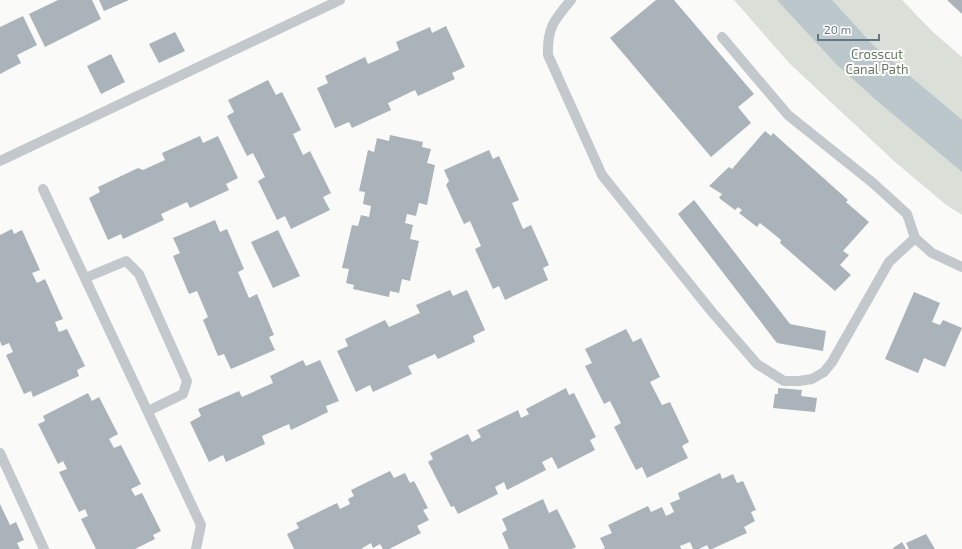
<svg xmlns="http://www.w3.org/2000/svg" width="962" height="549" viewBox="0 0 962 549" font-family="'Exo 2',sans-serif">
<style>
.green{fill:#dadfd7}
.water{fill:#bbc7cb}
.building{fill:#aab3b9}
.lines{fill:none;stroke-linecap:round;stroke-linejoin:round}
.service{stroke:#c3c8cc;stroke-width:10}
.labels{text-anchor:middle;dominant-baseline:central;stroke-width:4;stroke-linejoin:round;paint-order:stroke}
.park-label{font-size:13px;fill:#687a64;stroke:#fff}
</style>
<rect width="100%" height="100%" fill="#fafaf8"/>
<path class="green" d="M734 0H902L933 32 962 57V215L945 204 894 161 789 63Z"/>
<path class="water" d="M777 0H832L873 45 962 120V172L883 106 837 65Z"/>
<g class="building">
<path d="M58 0H92L101 19 45 47 29 14Z"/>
<path d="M99 0H129L104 11Z"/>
<path d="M656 0H674L754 94 738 107 751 123 711 157 610 38Z"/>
<path d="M947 0H962V14Z"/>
<path d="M23 16 37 45 17 55 21 63 0 74V27Z"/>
<path d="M446 26 465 67 452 73 455 79 418 96 415 90 388 103 391 110 352 128 349 122 335 128 317 88 328 83 325 76 365 57 368 64 399 50 396 42 430 27 432 33Z"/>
<path d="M175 32 185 51 159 63 149 44Z"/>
<path d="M111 54 125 82 101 94 87 66Z"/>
<path d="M268 80 276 95 282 92 301 130 293 134 303 155 310 151 331 193 323 197 330 210 291 229 285 216 277 220 258 181 265 177 253 153 247 156 227 116 234 112 228 100Z"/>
<path d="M765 131 771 136 773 133 848 200 846 202 869 222 843 251 849 255 840 265 851 275 835 291 780 243 781 240 760 223 757 227 739 213 742 210 738 207 735 210 719 198 722 194 709 186 729 167 732 169Z"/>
<path d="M390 135 423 142 422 147 431 149 427 163 435 165 427 205 419 203 416 216 407 214 405 223 413 225 410 239 419 241 410 281 402 279 399 293 390 291 389 297 353 289 354 285 346 283 349 269 342 268 352 225 358 226 361 215 369 217 371 206 363 204 365 192 359 191 368 150 374 152 377 138 389 141Z"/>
<path d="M200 136 203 143 218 136 238 178 226 184 229 190 190 208 187 202 161 214 164 220 123 239 121 234 108 240 89 198 100 192 98 187 138 168 143 170 165 160 162 153Z"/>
<path d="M489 150 493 159 499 156 519 200 512 203 523 229 531 225 549 265 543 268 548 280 505 300 499 286 493 289 475 249 481 246 470 221 464 224 446 185 449 181 444 170Z"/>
<path d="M694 200 790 324 826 331 823 351 777 343 678 214Z"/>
<path d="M215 220 220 232 227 229 244 269 238 272 249 298 257 294 274 335 269 337 275 350 231 369 224 354 218 356 203 320 208 317 197 291 189 294 173 256 180 253 173 238Z"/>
<path d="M12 229 14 234 22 230 40 270 32 273 37 283 45 279 63 319 55 322 59 332 67 329 85 366 77 370 79 376 33 397 31 391 24 394 6 355 13 352 9 343 2 346 0 341V235Z"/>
<path d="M278 230 300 276 273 288 251 242Z"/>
<path d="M450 290 453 296 467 290 485 330 473 336 475 342 438 359 435 354 408 366 412 374 373 392 370 385 356 392 337 351 348 346 345 339 385 320 389 327 420 313 416 305Z"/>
<path d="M914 292 940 303 932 322 940 325 943 320 962 328 945 367 924 358 918 373 885 359Z"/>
<path d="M626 329 633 342 641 338 660 377 650 382 662 405 670 402 689 442 682 446 688 458 647 478 642 467 636 470 614 427 621 423 610 401 604 404 585 366 592 363 585 349Z"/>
<path d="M303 360 306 366 320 360 339 401 326 406 328 412 291 430 289 424 262 436 265 444 226 462 223 455 209 462 190 422 201 416 198 409 239 391 242 397 273 383 270 376Z"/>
<path d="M566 388 569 395 574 393 596 437 590 440 595 450 558 469 552 457 542 462 546 470 507 490 504 482 495 487 498 494 458 514 454 506 451 507 428 462 433 459 430 453 468 434 472 442 481 437 477 430 518 410 521 418 529 414 526 409Z"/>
<path d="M778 388 802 390 801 396 817 398 815 412 773 408 775 394H778Z"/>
<path d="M88 393 92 401 99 397 118 434 109 439 114 448 121 445 141 484 131 489 135 496 142 493 161 531 153 535 155 539 135 549H96L81 519 88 516 85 509 79 512 59 472 67 469 63 461 58 464 38 424 45 421 43 416Z"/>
<path d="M390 471 394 478 405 473 410 483 414 481 428 508 423 510 429 520 417 526 421 533 389 549H383L380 544 373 548 371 543 361 549H294L287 534 299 528 296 523 337 503 340 509 350 504 348 499 354 496 351 490Z"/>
<path d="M720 473 722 479 733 474 737 483 743 481 756 510 751 512 755 521 744 527 747 533 712 549H709L707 545 699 549H693L690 542 680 546 681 549H602L605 548 600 538 612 533 608 525 648 506 651 512 662 507 666 516 674 512 670 503 680 499 678 493Z"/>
<path d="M543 499 549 513 557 509 576 547 572 549H509L502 533 507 530 502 519Z"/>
<path d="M0 504 10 525 16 522 24 540 17 543 20 549H0Z"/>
<path d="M926 534 935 549H909L906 543Z"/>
<path d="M902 542 906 549H893V548Z"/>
</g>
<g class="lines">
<g class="service">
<path d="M571 0C554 20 547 28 548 55L602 175 712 312 757 364 784 381H799L812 379 824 372 832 362 889 262 915 238"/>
<path d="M722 37 788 115 873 183 907 214 915 238 932 253 962 267"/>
<path d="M0 161 340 0"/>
<path d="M43 189 201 525 196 549"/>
<path d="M85 278 126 261 139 274 187 381 183 394 148 411"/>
<path d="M0 453 44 549"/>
</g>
</g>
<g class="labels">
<g class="park-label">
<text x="877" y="54">Crosscut<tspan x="877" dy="15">Canal Path</tspan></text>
</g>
</g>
<path d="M818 34v6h61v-6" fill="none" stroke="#657683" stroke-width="2"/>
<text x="824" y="34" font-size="12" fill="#657683" stroke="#ffffff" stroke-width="3" paint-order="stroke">20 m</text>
</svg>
